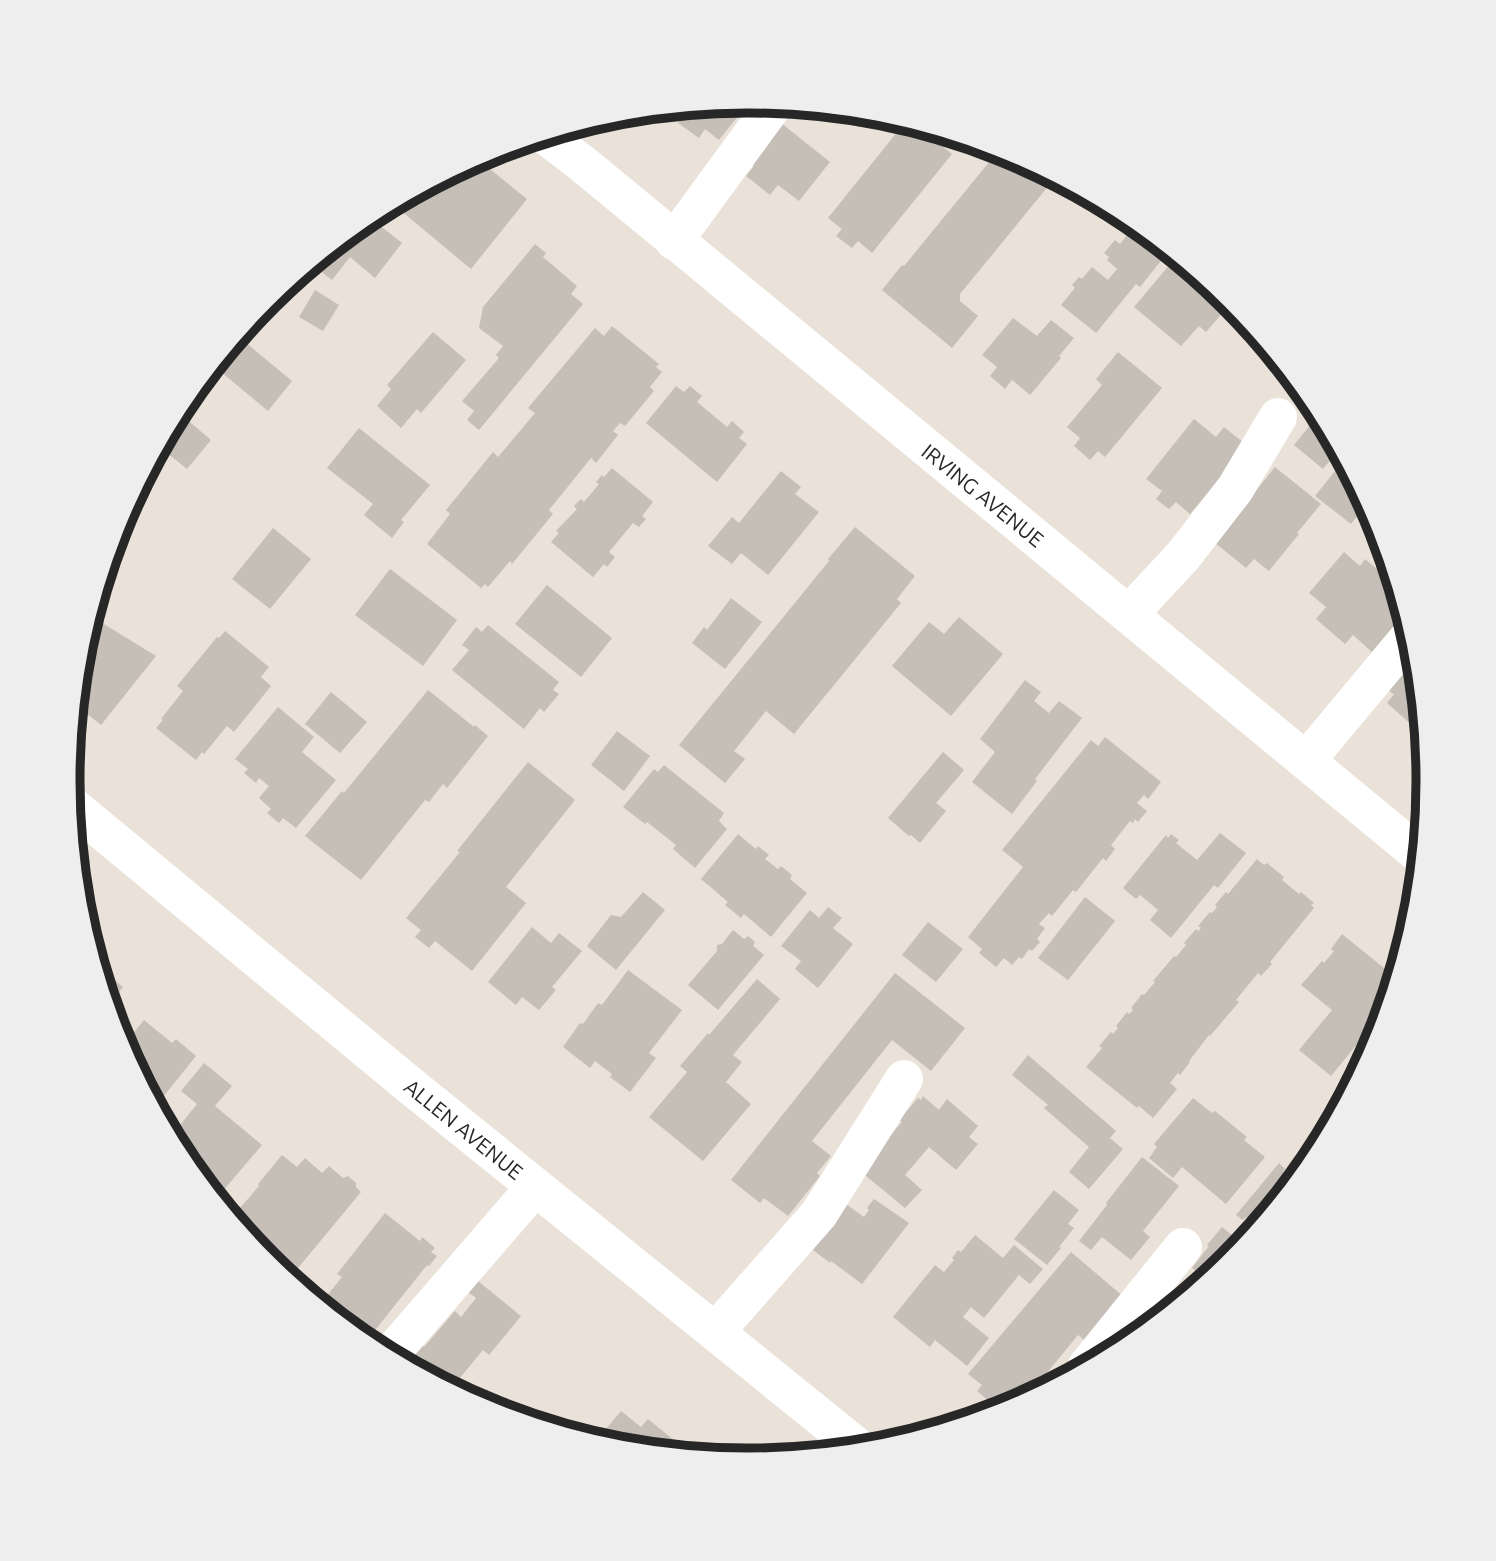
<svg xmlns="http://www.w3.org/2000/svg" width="1496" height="1561" viewBox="0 0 1496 1561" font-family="Ubuntu,sans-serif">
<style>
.building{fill:#c5bfb8}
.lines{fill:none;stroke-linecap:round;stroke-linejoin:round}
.minor{stroke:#fff;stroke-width:38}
.labels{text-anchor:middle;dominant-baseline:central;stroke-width:7;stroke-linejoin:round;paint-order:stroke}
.street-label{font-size:21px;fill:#272727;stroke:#fff}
.rim{fill:none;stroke:#272727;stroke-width:9}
</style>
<rect width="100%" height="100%" fill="#eae2d8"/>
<g class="building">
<path d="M750 101 719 140 705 129 699 138 678 123 685 114 676 108Z"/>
<path d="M906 121 914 124 952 154 872 253 858 241 852 248 836 236 842 229 828 218Z"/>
<path d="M781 123 830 162 799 201 778 185 770 195 746 176 754 166 749 162Z"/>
<path d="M999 150 1008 153 1055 178 960 294V301L978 316 952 348 882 290 902 265 904 266Z"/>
<path d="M480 161 527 199 471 269 400 210 396 214 387 206 453 171 454 173 456 170 466 177Z"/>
<path d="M369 217 402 243 375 278 350 257 332 280 311 264Z"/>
<path d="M1135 225 1168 252 1140 287 1136 284 1096 333 1061 305 1075 288 1072 285 1079 277 1082 279 1092 267 1108 280 1117 269 1107 260 1109 257 1104 253 1115 240 1120 244Z"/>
<path d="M535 244 546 253 543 257 577 286 571 294 583 304 479 430 467 420 474 411 462 401 499 358 496 355 503 346 479 328 483 307Z"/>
<path d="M1176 257 1211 285 1205 293 1225 310 1206 332 1199 326 1181 346 1134 307Z"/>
<path d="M315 290 339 305 323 331 299 317Z"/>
<path d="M267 301 276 309 250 339 241 332Z"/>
<path d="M1013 318 1037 336 1051 320 1074 338 1059 356 1061 358 1030 395 1012 380 1005 389 990 376 997 367 982 355Z"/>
<path d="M612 326 659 364 656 367 662 372 650 387 654 391 625 426 620 423 613 431 618 435 596 463 591 458 549 510 553 514 512 564 510 561 488 587 485 584 481 588 427 544 450 514 446 510 493 452 498 457 535 413 528 408 595 328 604 336Z"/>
<path d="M433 332 466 360 421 413 417 409 401 428 377 406 391 389 387 385Z"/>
<path d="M239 337 292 381 268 411 215 367Z"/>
<path d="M1118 352 1162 388 1105 457 1098 451 1090 460 1074 446 1080 438 1067 427 1102 385 1096 379Z"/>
<path d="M205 375 212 381 190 407 184 402Z"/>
<path d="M676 386 684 392 690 386 702 396 697 402 727 427 732 421 744 432 739 438 747 444 717 482 646 423Z"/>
<path d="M178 412 211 440 187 469 161 448 158 452 157 451Z"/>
<path d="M1319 414 1339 450 1323 469 1294 445Z"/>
<path d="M1194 419 1216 437 1224 427 1244 443 1239 455 1190 514 1176 502 1169 509 1156 499 1162 491 1146 479Z"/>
<path d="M359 428 430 485 401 520 404 522 392 538 364 515 373 504 327 468Z"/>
<path d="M1343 461 1346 463 1367 504 1351 524 1315 496Z"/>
<path d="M1275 467 1321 504 1297 533 1299 534 1269 571 1254 559 1246 568 1214 542Z"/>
<path d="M612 468 653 502 642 516 646 519 639 527 633 523 609 552 615 557 607 567 604 564 593 577 551 542 559 533 556 531 577 509 574 506 581 499 584 502 599 484 596 482 602 475 604 477Z"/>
<path d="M781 471 801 487 795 494 819 512 768 575 741 553 732 564 708 546 732 517 739 523Z"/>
<path d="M1373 515 1376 521 1381 537 1365 524Z"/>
<path d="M855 527 915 576 897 599 901 603 794 734 766 711 734 751 745 759 725 783 679 745 829 561 828 559Z"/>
<path d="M273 528 311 559 270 609 232 579Z"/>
<path d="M1344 552 1360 566 1365 559 1396 585 1404 614 1372 652 1353 635 1345 644 1316 619 1326 607 1309 593Z"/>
<path d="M390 569 457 620 423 666 355 615Z"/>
<path d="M547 585 612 638 581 677 515 624Z"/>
<path d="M731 598 762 622 725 669 692 643 704 627 707 630Z"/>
<path d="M959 617 1003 654 951 716 892 666 929 622 944 634Z"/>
<path d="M99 621 156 656 101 725 76 705 81 647 86 631 89 633Z"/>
<path d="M488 625 559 682 553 690 559 694 544 712 540 708 524 729 452 670 469 650 462 645 476 627 482 632Z"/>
<path d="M225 631 269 667 261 677 271 686 234 732 227 726 204 754 202 752 196 760 156 728 163 720 161 719 183 691 177 686 217 637 219 638Z"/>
<path d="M1415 651 1421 715 1413 726 1387 703 1394 694 1389 691Z"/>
<path d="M1025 680 1041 692 1034 701 1049 713 1059 701 1082 718 1035 779 1037 781 1012 814 972 782 995 752 980 739Z"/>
<path d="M428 690 474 727 475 725 488 736 447 788 443 784 429 802 425 800 361 880 305 836 342 791 344 793Z"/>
<path d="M331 692 367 722 340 753 305 724Z"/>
<path d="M278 707 314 737 302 752 336 780 296 828 283 818 279 823 267 813 271 809 259 798 269 786 259 778 256 783 244 773 248 769 235 759Z"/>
<path d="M617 731 650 756 624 791 591 765Z"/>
<path d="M1105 737 1161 782 1148 799 1144 795 1137 803 1147 811 1138 822 1135 819 1133 823 1130 821 1111 845 1115 849 1106 861 1103 858 1076 892 1073 890 1052 916 1049 913 1039 924 1045 928 1037 939 1040 942 1032 951 1029 949 1022 959 1019 957 1012 965 1004 958 996 967 979 953 982 949 968 937 1023 867 1002 850 1091 740 1098 746Z"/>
<path d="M943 752 964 770 936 803 946 811 920 843 911 835 909 836 888 818Z"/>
<path d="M528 762 575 800 506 887 526 903 472 971 435 941 429 948 415 937 421 930 406 918 460 852 457 851Z"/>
<path d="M664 765 724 813 719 821 727 829 695 868 673 849 676 845 647 822 645 824 623 807 654 769 658 772Z"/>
<path d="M1220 833 1246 853 1218 888 1214 885 1171 938 1150 920 1158 910 1140 895 1136 899 1123 888 1166 835 1168 838 1171 834 1179 840 1176 843 1197 860Z"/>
<path d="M738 834 756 849 758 846 769 855 765 859 778 869 781 866 792 875 790 879 807 893 771 937 744 914 741 918 725 905 728 902 701 879Z"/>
<path d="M1257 859 1264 865 1267 863 1284 877 1282 880 1299 894 1301 892 1314 903 1311 905 1314 908 1270 962 1272 964 1261 976 1258 973 1236 1000 1239 1002 1210 1036 1209 1035 1189 1061 1190 1062 1180 1075 1178 1073 1170 1083 1177 1089 1153 1118 1139 1106 1137 1108 1086 1067 1102 1048 1099 1046 1111 1032 1113 1034 1118 1028 1116 1026 1127 1012 1129 1014 1133 1010 1131 1008 1142 994 1144 995 1155 982 1153 981 1174 956 1176 957 1186 945 1184 943 1196 929 1198 931 1201 928 1198 926 1210 912 1212 913 1217 907 1215 905 1226 892 1228 894Z"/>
<path d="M643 892 665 910 616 970 587 946 611 915 621 917Z"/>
<path d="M1085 897 1115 921 1068 980 1038 958Z"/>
<path d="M828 907 842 918 833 928 853 944 818 988 795 969 801 961 781 946 810 910 819 918Z"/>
<path d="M928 922 963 949 936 982 902 955Z"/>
<path d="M532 927 551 943 559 933 582 951 552 987 556 990 539 1010 522 997 516 1005 488 982Z"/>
<path d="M733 930 744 939 748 936 755 942 753 946 764 955 718 1010 688 985 717 951V945L722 944Z"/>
<path d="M1342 934 1395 977 1386 1009 1331 1076 1299 1050 1332 1010 1301 985 1322 961 1324 963 1334 951 1331 949Z"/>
<path d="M97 965 123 987 109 1005Z"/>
<path d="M628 970 682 1010 649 1053 656 1058 630 1092 610 1077 612 1074 595 1061 590 1068 563 1047 580 1023 583 1024 598 1003 602 1005Z"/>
<path d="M895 973 965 1028 931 1071 892 1040 812 1141 831 1156 817 1173 820 1176 788 1216 764 1198 760 1203 731 1180Z"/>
<path d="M757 979 780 999 733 1055 742 1062 726 1082 751 1104 703 1161 649 1117 687 1072 680 1066 708 1033 709 1035Z"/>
<path d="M144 1020 172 1043 176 1039 196 1056 155 1107 123 1046Z"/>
<path d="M1028 1055 1116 1131 1110 1138 1123 1149 1089 1189 1069 1172 1089 1147 1044 1108 1048 1105 1012 1075Z"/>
<path d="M204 1063 232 1086 215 1106 262 1145 216 1199 183 1158 168 1131 176 1121 180 1125 197 1104 181 1091Z"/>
<path d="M923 1096 939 1110 947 1099 978 1126 969 1137 978 1144 956 1170 929 1147 905 1175 922 1190 905 1208 860 1171 902 1122 899 1120 918 1098 921 1100Z"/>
<path d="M1193 1098 1212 1113 1215 1111 1247 1137 1244 1140 1265 1157 1226 1204 1182 1167 1173 1178 1149 1158 1157 1147 1154 1144Z"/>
<path d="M282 1155 297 1167 305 1158 322 1173 329 1166 343 1178 348 1176 356 1183V1187L361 1192 289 1279 267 1261 234 1221 243 1211 240 1208 259 1186 258 1184Z"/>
<path d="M1142 1157 1179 1186 1143 1231 1150 1237 1131 1260 1102 1237 1091 1250 1079 1241 1107 1205 1106 1203Z"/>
<path d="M1279 1163 1285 1169 1283 1171 1294 1181 1257 1227 1246 1217 1243 1220 1236 1215Z"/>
<path d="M1054 1190 1079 1210 1068 1224 1074 1228 1059 1247 1061 1248 1047 1265 1014 1239Z"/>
<path d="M874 1199 909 1223 862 1284 831 1261 830 1263 809 1247 843 1202 864 1217 869 1210 867 1208Z"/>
<path d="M385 1213 420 1241 422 1237 435 1248 431 1252 437 1256 429 1266 427 1265 368 1339 323 1302 321 1305 294 1283 299 1278 325 1298 342 1277 337 1274Z"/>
<path d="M1222 1227 1238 1240 1240 1238 1244 1242 1228 1261 1214 1274 1213 1273 1206 1279 1192 1268 1209 1246 1207 1245Z"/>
<path d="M975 1235 1003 1258 1014 1245 1043 1269 1030 1284 1019 1275 984 1318 971 1307 963 1317 989 1338 967 1366 935 1340 930 1347 893 1317 935 1265 944 1272 954 1260 952 1258 958 1250 961 1252Z"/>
<path d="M1071 1252 1131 1303 1094 1348 1078 1335 1037 1385 1034 1382 1014 1405 1000 1411 977 1391 982 1385 968 1374Z"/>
<path d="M478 1281 521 1316 489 1355 483 1350 454 1385 449 1381 445 1385 401 1362 418 1342 424 1347 455 1311 461 1317 476 1298 468 1292Z"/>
<path d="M1142 1315 1153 1323 1125 1346Z"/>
<path d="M621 1411 641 1427 648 1419 680 1445 674 1453 615 1447 596 1441Z"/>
</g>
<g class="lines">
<g class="minor">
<path d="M545 135 584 165 1420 855"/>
<path d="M674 241 775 103"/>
<path d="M1129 614 1183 556 1235 489 1278 417"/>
<path d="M1306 761 1411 635"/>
<path d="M71 805 412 1087 860 1449"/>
<path d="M715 1332 819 1214 904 1079"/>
<path d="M389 1356 535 1187"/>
<path d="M1087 1366 1183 1247"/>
</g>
</g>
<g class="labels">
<g class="street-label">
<text transform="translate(983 495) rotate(39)">IRVING AVENUE</text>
<text transform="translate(464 1129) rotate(39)">ALLEN AVENUE</text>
</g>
</g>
<path d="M0 0H1496V1561H0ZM747 113H749A667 667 0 0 1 1416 780V781A667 667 0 0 1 749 1448H747A667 667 0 0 1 80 781V780A667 667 0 0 1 747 113Z" fill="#eee" fill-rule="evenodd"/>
<path class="rim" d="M747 113H749A667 667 0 0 1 1416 780V781A667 667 0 0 1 749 1448H747A667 667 0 0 1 80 781V780A667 667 0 0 1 747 113Z"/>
</svg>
